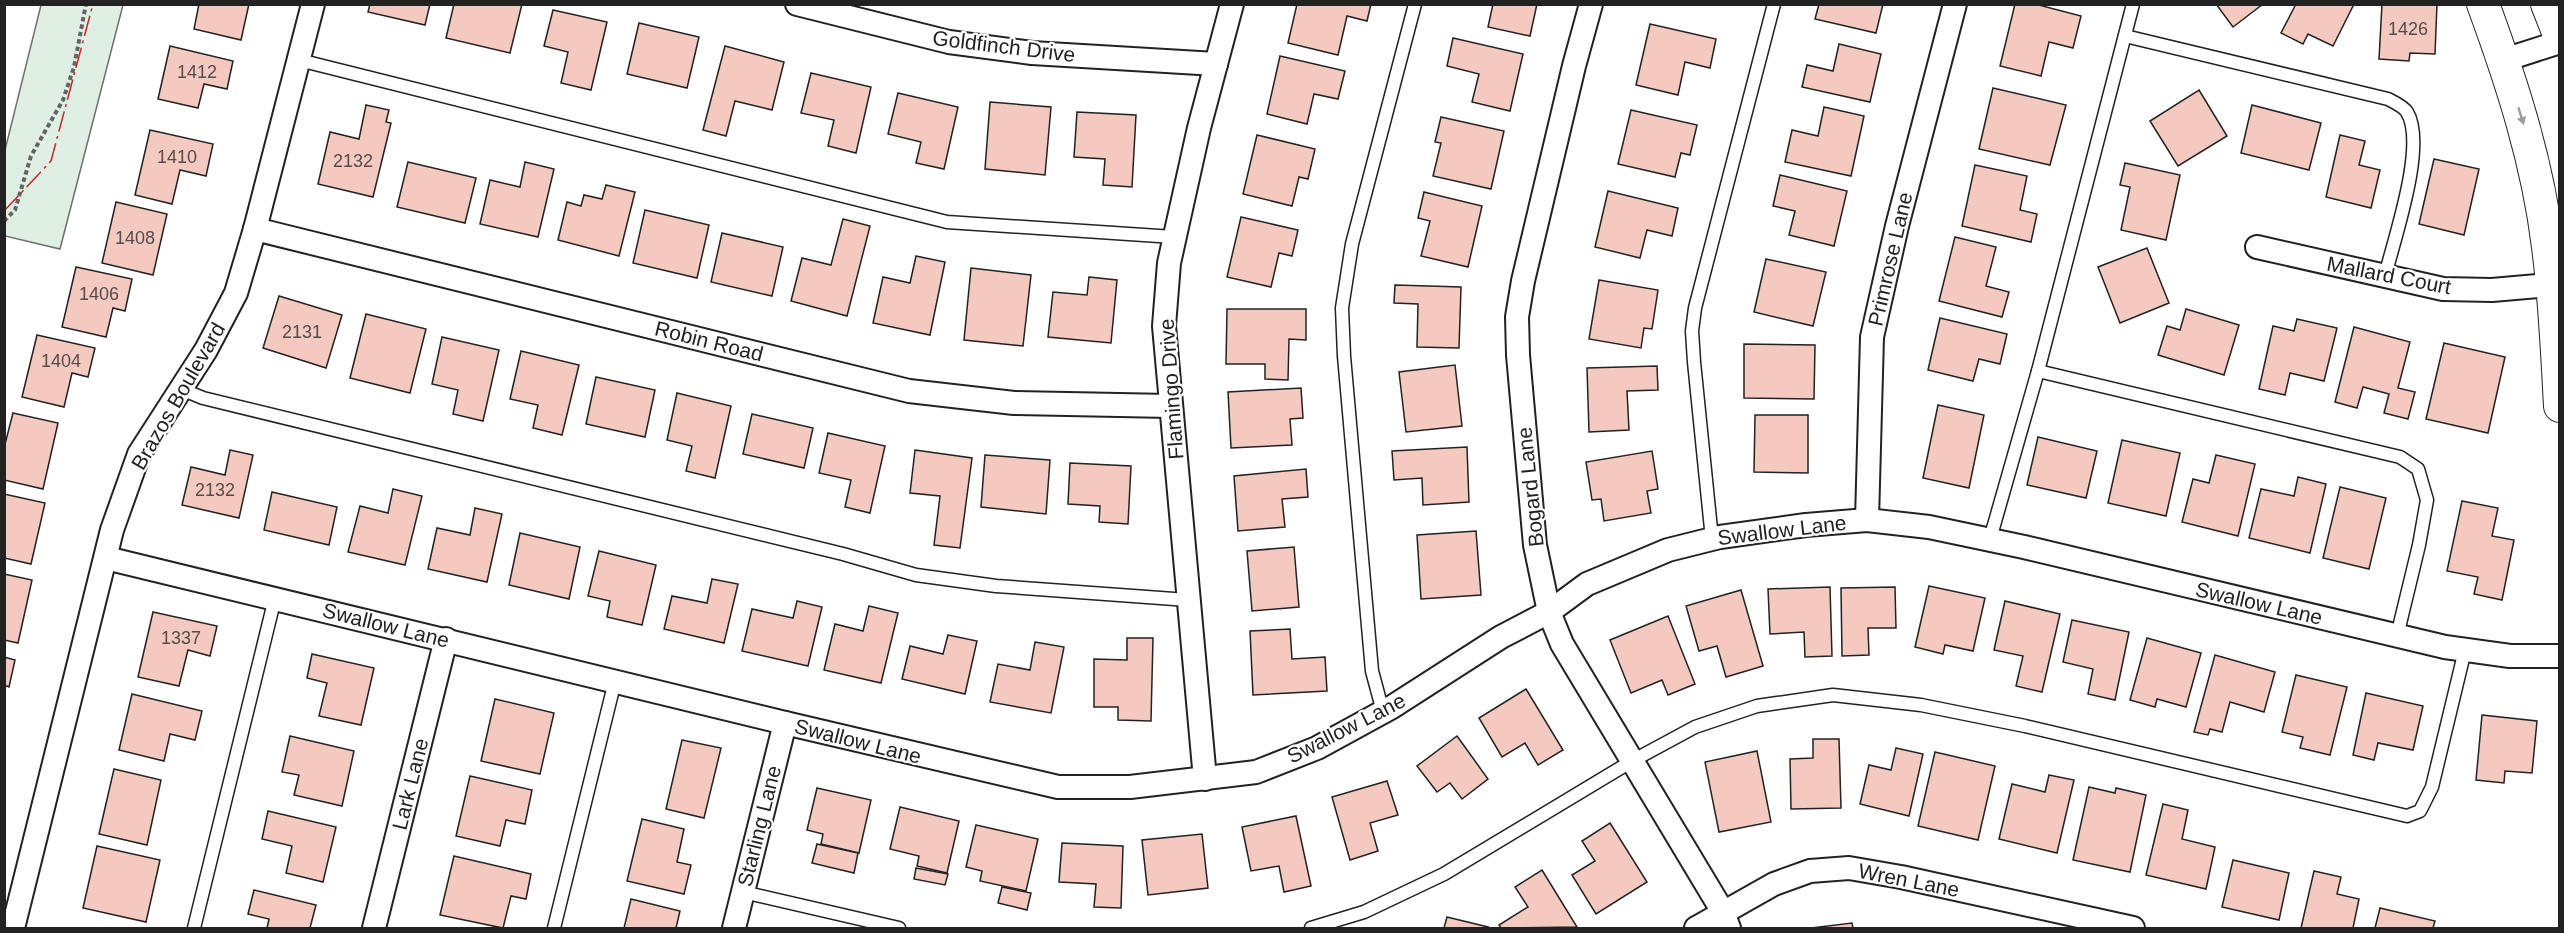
<svg xmlns="http://www.w3.org/2000/svg" width="2564" height="933" viewBox="0 0 2564 933" font-family="Arial,sans-serif">
<style>
.green{fill:#e0efe3;stroke:#6f6f6f;stroke-width:1.5}
.building{fill:#f3c9c0;stroke:#222;stroke-width:1.5}
.lines{fill:none;stroke-linecap:round;stroke-linejoin:round}
.lane-casing{stroke:#222;stroke-width:15}
.street-casing{stroke:#222;stroke-width:26}
.secondary-casing{stroke:#222;stroke-width:34}
.path{stroke:#646464;stroke-width:4;stroke-dasharray:4.5 3;stroke-linecap:butt}
.lane{stroke:#fff;stroke-width:12}
.street{stroke:#fff;stroke-width:22}
.secondary{stroke:#fff;stroke-width:32}
.power{stroke:#c62828;stroke-width:1.5;stroke-dasharray:21 4.5 3 4.5;stroke-linecap:butt}
.oneway{fill:#9c9c9c}
.labels{text-anchor:middle;dominant-baseline:central;stroke-width:4.5;stroke-linejoin:round;paint-order:stroke}
.number-label{font-size:18px;fill:#564c4a}
.street-label{font-size:21px;fill:#222;stroke:#fff}
</style>
<rect width="100%" height="100%" fill="#fff"/>
<path class="green" d="M41 5H123L60 249 5 236V150Z"/>
<g class="building">
<path d="M199 4H249L241 40 194 29Z"/>
<path d="M370 4H430L425 25 368 12Z"/>
<path d="M454 4H522L510 53 446 38Z"/>
<path d="M1297 4H1371L1367 21 1347 16 1338 55 1288 43Z"/>
<path d="M1493 4H1537L1530 36 1488 27Z"/>
<path d="M1819 4H1883L1876 33 1815 19Z"/>
<path d="M2015 4H2035L2081 16 2073 48 2049 42 2041 76 2000 66Z"/>
<path d="M2216 4H2263L2233 27Z"/>
<path d="M2296 4H2354L2333 46 2308 34 2303 44 2281 33Z"/>
<path d="M2382 4H2437L2435 54 2410 53 2409 61 2379 59Z"/>
<path d="M553 10 607 22 591 90 561 83 568 52 544 46Z"/>
<path d="M639 23 699 37 687 88 627 74Z"/>
<path d="M1650 24 1716 39 1710 68 1685 62 1678 95 1636 85Z"/>
<path d="M1453 38 1523 54 1510 111 1472 102 1479 74 1447 66Z"/>
<path d="M1839 44 1881 54 1870 102 1802 87 1807 65 1833 71Z"/>
<path d="M170 46 233 61 227 89 204 84 198 108 158 99Z"/>
<path d="M725 46 784 62 772 110 735 101 726 136 703 130Z"/>
<path d="M1280 56 1345 71 1338 99 1314 94 1307 124 1267 114Z"/>
<path d="M811 73 871 87 856 153 828 146 834 120 801 113Z"/>
<path d="M1993 88 2066 105 2050 165 1979 149Z"/>
<path d="M2199 90 2227 136 2178 166 2150 121Z"/>
<path d="M898 93 958 107 944 169 916 163 921 142 888 134Z"/>
<path d="M990 102 1051 107 1045 175 985 169Z"/>
<path d="M366 105 389 110 386 122 391 123 373 197 318 184 330 132 359 139Z"/>
<path d="M2252 105 2321 123 2309 170 2241 153Z"/>
<path d="M1824 107 1864 116 1851 176 1785 162 1792 130 1818 136Z"/>
<path d="M1631 110 1697 125 1690 155 1681 153 1675 177 1618 164Z"/>
<path d="M1077 112 1136 115 1132 187 1103 185 1105 159 1074 157Z"/>
<path d="M1441 117 1504 131 1491 189 1433 176 1441 143 1435 142Z"/>
<path d="M150 130 213 144 206 176 180 170 172 204 135 195Z"/>
<path d="M1257 135 1315 149 1308 179 1299 177 1292 206 1243 194Z"/>
<path d="M2340 135 2365 141 2359 165 2380 170 2371 208 2326 197Z"/>
<path d="M2434 159 2479 169 2464 235 2419 224Z"/>
<path d="M408 162 476 178 465 223 397 207Z"/>
<path d="M525 162 554 169 538 237 480 224 490 180 520 187Z"/>
<path d="M2125 163 2180 175 2166 240 2121 230 2130 187 2120 185Z"/>
<path d="M1975 165 2027 176 2020 210 2037 214 2031 242 1962 226Z"/>
<path d="M1780 175 1847 191 1834 246 1789 235 1795 211 1773 206Z"/>
<path d="M606 185 635 192 619 256 558 240 567 202 581 206 584 195 602 199Z"/>
<path d="M1608 191 1678 208 1672 236 1647 230 1640 258 1595 247Z"/>
<path d="M1424 192 1482 206 1468 267 1421 256 1430 221 1418 218Z"/>
<path d="M116 202 167 214 153 275 102 263Z"/>
<path d="M645 210 709 225 697 278 633 263Z"/>
<path d="M1241 217 1298 230 1292 256 1279 253 1271 287 1227 277Z"/>
<path d="M843 219 870 226 847 316 791 301 802 258 831 265Z"/>
<path d="M722 233 783 247 772 296 711 282Z"/>
<path d="M1955 237 1996 247 1986 286 2009 292 2002 317 1939 301Z"/>
<path d="M2147 248 2169 303 2120 323 2098 267Z"/>
<path d="M916 256 945 262 930 335 873 323 883 277 910 283Z"/>
<path d="M1766 259 1826 272 1813 326 1754 312Z"/>
<path d="M76 267 132 279 125 311 113 308 106 337 62 327Z"/>
<path d="M971 268 1031 275 1023 346 964 340Z"/>
<path d="M1089 277 1117 280 1111 343 1048 337 1053 292 1087 295Z"/>
<path d="M1599 280 1658 290 1652 329 1644 328 1641 348 1589 339Z"/>
<path d="M1395 285 1461 287 1459 348 1417 347 1418 304 1394 303Z"/>
<path d="M279 296 342 315 326 368 263 348Z"/>
<path d="M1227 309H1306V340L1289 339 1288 380 1265 379V364H1226Z"/>
<path d="M2186 309 2239 325 2224 375 2158 355 2167 326 2180 330Z"/>
<path d="M366 314 426 329 410 393 350 378Z"/>
<path d="M1940 318 2007 334 2000 364 1979 359 1973 381 1928 370Z"/>
<path d="M2297 319 2337 328 2324 381 2290 373 2285 395 2259 389 2273 326 2294 331Z"/>
<path d="M2354 327 2410 342 2398 388 2415 392 2408 419 2384 413 2389 394 2363 387 2357 408 2335 402Z"/>
<path d="M37 335 95 348 88 377 72 373 64 407 22 397Z"/>
<path d="M442 337 499 350 483 421 453 414 458 390 432 384Z"/>
<path d="M2444 343 2505 357 2488 433 2426 419Z"/>
<path d="M1744 344 1815 345 1814 399 1744 398Z"/>
<path d="M521 351 579 365 562 435 533 428 538 405 510 399Z"/>
<path d="M1455 365 1462 426 1406 432 1399 372Z"/>
<path d="M1657 366 1658 390 1627 391 1629 430 1589 432 1587 368Z"/>
<path d="M596 377 655 390 645 437 586 424Z"/>
<path d="M1301 388 1303 418 1290 419 1292 445 1231 448 1228 392Z"/>
<path d="M677 393 731 406 715 478 686 471 692 446 667 440Z"/>
<path d="M1938 405 1984 415 1969 488 1923 478Z"/>
<path d="M13 413 58 423 43 489 4 480V448Z"/>
<path d="M752 414 813 428 804 468 743 454Z"/>
<path d="M1755 415H1808V473L1754 472Z"/>
<path d="M828 433 885 446 870 513 845 507 851 480 819 473Z"/>
<path d="M2038 437 2097 451 2086 498 2027 485Z"/>
<path d="M2122 440 2180 453 2166 516 2108 503Z"/>
<path d="M1467 447 1469 502 1423 505 1422 478 1394 480 1392 451Z"/>
<path d="M230 450 253 455 239 518 182 505 191 467 225 475Z"/>
<path d="M915 450 972 458 960 548 934 545 940 496 910 493Z"/>
<path d="M1652 451 1658 489 1647 491 1651 513 1604 521 1601 499 1592 500 1586 462Z"/>
<path d="M985 455 1050 460 1046 514 981 507Z"/>
<path d="M2216 455 2255 464 2238 536 2182 522 2193 479 2209 483Z"/>
<path d="M1070 463 1131 466 1128 524 1099 522 1100 506 1068 504Z"/>
<path d="M1306 469 1308 497 1282 499 1285 527 1238 531 1234 476Z"/>
<path d="M2298 477 2326 484 2310 553 2249 538 2261 489 2294 496Z"/>
<path d="M2340 487 2386 498 2369 569 2323 558Z"/>
<path d="M393 489 422 496 405 565 348 552 360 506 388 513Z"/>
<path d="M272 492 337 507 329 545 264 530Z"/>
<path d="M4 494 45 503 31 564 4 558Z"/>
<path d="M2462 501 2498 508 2492 536 2514 540 2502 600 2474 594 2478 577 2447 571Z"/>
<path d="M475 508 502 514 487 582 428 569 437 528 470 535Z"/>
<path d="M1476 531 1481 595 1421 599 1417 535Z"/>
<path d="M520 533 580 547 569 599 509 585Z"/>
<path d="M1294 547 1299 607 1252 611 1247 551Z"/>
<path d="M599 551 656 565 642 625 607 617 610 601 588 596Z"/>
<path d="M4 574 32 580 18 643 4 640Z"/>
<path d="M712 579 738 584 724 643 664 629 672 596 707 603Z"/>
<path d="M1929 586 1985 598 1973 651 1945 645 1943 654 1915 647Z"/>
<path d="M1830 587 1832 656 1805 657 1804 632 1770 634 1768 589Z"/>
<path d="M1895 587 1896 628H1868L1869 655 1842 656 1841 588Z"/>
<path d="M1741 590 1763 666 1726 677 1717 646 1699 651 1686 606Z"/>
<path d="M797 601 822 607 808 666 742 651 752 609 793 618Z"/>
<path d="M2005 601 2060 614 2042 692 2016 686 2023 656 1994 650Z"/>
<path d="M869 606 898 613 881 683 824 670 835 624 863 631Z"/>
<path d="M153 612 217 626 210 656 188 650 179 686 138 677Z"/>
<path d="M1668 616 1695 684 1668 695 1662 680 1631 693 1610 640Z"/>
<path d="M2072 620 2129 632 2115 700 2088 694 2093 669 2063 662Z"/>
<path d="M1290 629 1292 659 1325 657 1327 691 1253 695 1250 631Z"/>
<path d="M948 635 977 641 965 694 902 679 910 646 943 654Z"/>
<path d="M1127 638H1153L1151 721 1118 720V707H1094V659L1127 660Z"/>
<path d="M2147 638 2201 653 2186 707 2157 699 2155 707 2130 700Z"/>
<path d="M1035 642 1064 647 1051 713 990 702 998 664 1030 670Z"/>
<path d="M312 654 374 668 361 725 319 716 327 683 307 678Z"/>
<path d="M2215 655 2275 672 2264 712 2230 702 2222 732 2210 729 2208 735 2194 732Z"/>
<path d="M4 657 15 660 9 687 4 685Z"/>
<path d="M2296 675 2347 687 2330 755 2300 748 2303 737 2282 732Z"/>
<path d="M1526 689 1563 750 1538 765 1525 743 1502 757 1479 718Z"/>
<path d="M2366 693 2423 706 2413 750 2378 743 2374 760 2353 755Z"/>
<path d="M132 694 202 711 195 740 170 734 164 761 119 750Z"/>
<path d="M495 699 554 713 540 774 481 761Z"/>
<path d="M2482 715 2537 721 2532 773 2505 771 2504 783 2476 780Z"/>
<path d="M290 736 354 751 342 806 294 795 299 775 282 772Z"/>
<path d="M1457 736 1488 779 1462 799 1450 783 1437 792 1417 766Z"/>
<path d="M1813 739H1839L1841 808 1791 809 1790 759 1813 758Z"/>
<path d="M682 740 721 748 704 818 666 809Z"/>
<path d="M1896 748 1923 754 1909 816 1860 804 1869 765 1891 770Z"/>
<path d="M1757 751 1771 822 1719 832 1705 762Z"/>
<path d="M1935 752 1995 766 1978 840 1918 826Z"/>
<path d="M114 769 161 780 147 845 99 834Z"/>
<path d="M2049 775 2074 780 2057 853 1999 839 2012 784 2045 792Z"/>
<path d="M470 776 532 790 525 824 506 820 500 846 456 836Z"/>
<path d="M1387 781 1398 815 1370 823 1378 851 1350 860 1332 797Z"/>
<path d="M2089 787 2115 793 2116 788 2146 795 2130 872 2073 860Z"/>
<path d="M817 788 871 800 859 853 821 844 823 834 807 830Z"/>
<path d="M2163 804 2188 810 2182 839 2215 847 2206 889 2146 875Z"/>
<path d="M900 807 959 821 947 873 917 866 919 856 890 849Z"/>
<path d="M268 811 336 827 323 882 286 873 292 846 262 839Z"/>
<path d="M1296 816 1311 886 1284 892 1279 866 1251 871 1242 827Z"/>
<path d="M642 819 684 829 677 862 691 865 684 894 627 881Z"/>
<path d="M1610 823 1647 882 1596 914 1572 875 1595 861 1582 841Z"/>
<path d="M976 825 1038 839 1026 891 980 881 982 871 966 867Z"/>
<path d="M1202 834 1208 888 1148 895 1142 840Z"/>
<path d="M1062 843 1123 846 1121 908 1094 907 1096 884 1059 882Z"/>
<path d="M817 844 858 853 854 873 812 863Z"/>
<path d="M97 846 160 860 146 922 83 908Z"/>
<path d="M454 856 531 874 526 899 511 896 503 928 440 915Z"/>
<path d="M2233 860 2289 873 2279 920 2222 907Z"/>
<path d="M916 868 948 874 945 885 914 879Z"/>
<path d="M1542 870 1577 927 1501 928 1499 925 1528 907 1515 887Z"/>
<path d="M2314 871 2341 877 2337 894 2359 899 2353 928H2301Z"/>
<path d="M1002 887 1031 893 1027 910 998 903Z"/>
<path d="M254 890 316 905 310 928H267L269 919 248 914Z"/>
<path d="M631 899 680 911 676 928H624Z"/>
<path d="M2380 908 2435 921 2433 928H2375Z"/>
<path d="M1447 917 1488 927 1487 928H1444Z"/>
<path d="M1852 923 1853 928H1811Z"/>
</g>
<g class="lines">
<g class="lane-casing">
<g id="lane">
<path d="M2125 36 2388 99C2394 102 2404 107 2407 112 2427 145 2394 239 2385 276"/>
<path d="M299 60 947 222 1174 237"/>
<path d="M2038 371 2400 457 2418 469 2427 500 2419 545 2397 636"/>
<path d="M181 389 203 398 843 554 916 575 996 586 1188 600"/>
<path d="M1712 539 1694 362 1692 331 1695 308 1774 4"/>
<path d="M1990 539 2038 371 2133 4"/>
<path d="M1383 712 1372 671 1344 356 1342 308 1352 244 1415 4"/>
<path d="M743 892 899 928"/>
<path d="M194 928 275 598"/>
<path d="M554 928 615 681"/>
<path d="M1311 928 1364 912 1444 874 1632 761 1695 727 1757 706 1833 695 1921 705 2025 726 2407 816 2420 811 2432 787 2465 650"/>
</g>
</g>
<g class="street-casing">
<g id="street">
<path d="M797 4 949 42 1032 53 1216 64"/>
<path d="M1591 4 1574 66 1523 281 1517 317 1518 355 1535 545 1549 612 1562 644 1723 912 1729 928"/>
<path d="M2504 60 2560 42"/>
<path d="M255 229 909 391 1014 403 1170 406"/>
<path d="M2257 247 2443 289 2492 290 2560 284"/>
<path d="M1867 520 1872 337 1897 226 1955 4"/>
<path d="M106 558 785 723 1058 787H1130L1256 772 1317 748 1392 707 1501 637 1549 612 1587 584 1668 550 1720 537 1806 525 1867 520 1929 527 2024 547 2445 647 2510 656H2560"/>
<path d="M1205 779 1164 326 1169 263 1199 128 1232 4"/>
<path d="M13 928 112 530 139 454 206 350 236 293 255 229 313 4"/>
<path d="M374 928 446 639"/>
<path d="M734 928 785 723"/>
<path d="M1696 928 1774 884 1810 871 1849 868 1901 877 2133 928"/>
</g>
</g>
<g class="secondary-casing">
<g id="secondary">
<path d="M2483 4C2512 83 2538 163 2548 247 2555 300 2557 353 2560 406"/>
<path d="M2547 4 2560 37"/>
</g>
</g>
<path class="path" d="M4 221 15 210 31 156 63 100 74 67 86 4"/>
<use href="#lane" class="lane"/>
<use href="#street" class="street"/>
<use href="#secondary" class="secondary"/>
<path class="power" d="M4 211 51 161 93 4"/>
</g>
<defs><path id="oneway-solid" d="M-6-.8H1V-3.2L6.5 0L1 3.2V.8H-6Z" transform="scale(1.5)"/></defs>
<use class="oneway" href="#oneway-solid" transform="translate(2521 116) rotate(73)"/>
<g class="labels">
<g class="number-label">
<text x="2408" y="29">1426</text>
<text x="197" y="72">1412</text>
<text x="177" y="157">1410</text>
<text x="353" y="161">2132</text>
<text x="135" y="238">1408</text>
<text x="99" y="294">1406</text>
<text x="302" y="332">2131</text>
<text x="61" y="361">1404</text>
<text x="215" y="490">2132</text>
<text x="181" y="638">1337</text>
</g>
<g class="street-label">
<text transform="translate(1004 46) rotate(7)">Goldfinch Drive</text>
<text transform="translate(1890 259) rotate(-77)">Primrose Lane</text>
<text transform="translate(2389 275) rotate(11)">Mallard Court</text>
<text transform="translate(709 341) rotate(14)">Robin Road</text>
<text transform="translate(1171 389) rotate(-94)">Flamingo Drive</text>
<text transform="translate(178 396) rotate(-60)">Brazos Boulevard</text>
<text transform="translate(1530 487) rotate(-96)">Bogard Lane</text>
<text transform="translate(1782 530) rotate(-7)">Swallow Lane</text>
<text transform="translate(2259 603) rotate(13)">Swallow Lane</text>
<text transform="translate(386 625) rotate(14)">Swallow Lane</text>
<text transform="translate(1346 728) rotate(-27)">Swallow Lane</text>
<text transform="translate(858 741) rotate(14)">Swallow Lane</text>
<text transform="translate(410 784) rotate(-76)">Lark Lane</text>
<text transform="translate(759 826) rotate(-76)">Starling Lane</text>
<text transform="translate(1909 880) rotate(11)">Wren Lane</text>
</g>
</g>
<rect width="2564" height="933" fill="none" stroke="#222222" stroke-width="12"/>
</svg>
